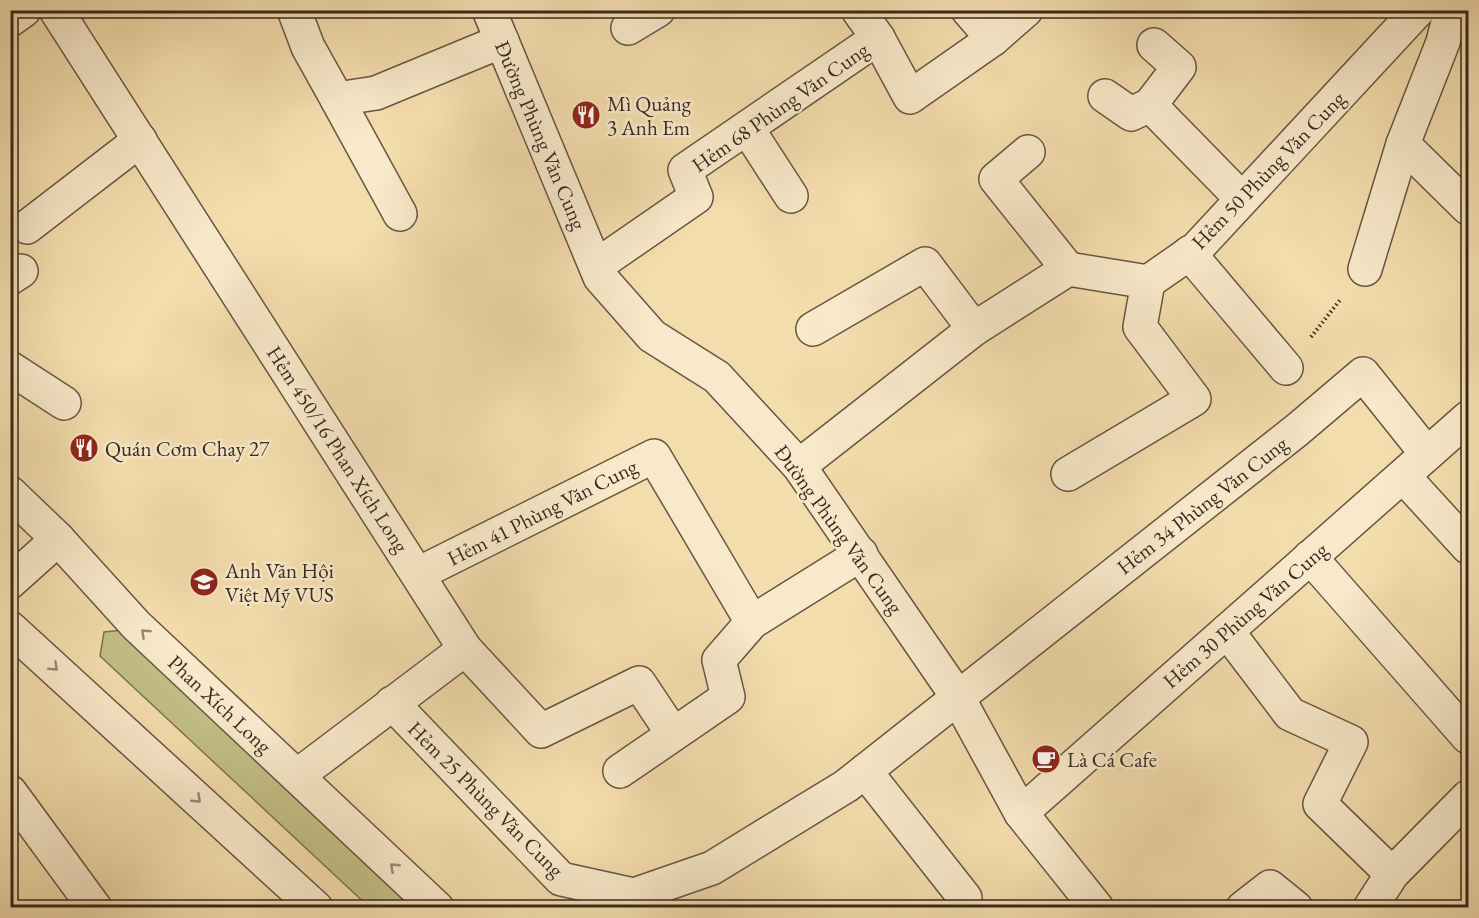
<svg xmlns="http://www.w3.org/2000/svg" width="1479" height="918" viewBox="0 0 1479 918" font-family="'EB Garamond',serif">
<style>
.green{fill:#c2bf85;stroke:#7d7453;stroke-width:1.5}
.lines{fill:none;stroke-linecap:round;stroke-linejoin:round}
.minor-casing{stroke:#675644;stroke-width:36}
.path{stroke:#382921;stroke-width:4;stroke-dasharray:1.5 3;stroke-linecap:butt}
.minor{stroke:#f8e9ca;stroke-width:33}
.oneway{stroke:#988976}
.labels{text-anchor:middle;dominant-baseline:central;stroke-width:5;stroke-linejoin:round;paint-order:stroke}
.poi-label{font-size:21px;fill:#382921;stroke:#f8e9ca;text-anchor:start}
.street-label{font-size:21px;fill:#382921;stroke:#f8e9ca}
</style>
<rect width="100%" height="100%" fill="#f4ddad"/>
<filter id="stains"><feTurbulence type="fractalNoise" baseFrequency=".00333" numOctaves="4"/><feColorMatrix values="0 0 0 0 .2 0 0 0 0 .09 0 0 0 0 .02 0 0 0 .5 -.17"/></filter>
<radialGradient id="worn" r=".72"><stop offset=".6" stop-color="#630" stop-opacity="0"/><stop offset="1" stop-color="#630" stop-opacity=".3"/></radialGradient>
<path class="green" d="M123 630 417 907H369L100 656 104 632Z"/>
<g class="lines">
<g class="minor-casing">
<g id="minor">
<path d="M56 10 465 649 541 731 639 683 673 734"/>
<path d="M294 10 308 47 337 99 376 93 502 41"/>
<path d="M489 10 600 277 652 336 717 377 799 466 957 696 1021 813 1097 908"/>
<path d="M968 10 993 39"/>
<path d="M1451 10 1443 42 1403 144 1468 208"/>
<path d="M10 20 24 10"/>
<path d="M628 28 658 10"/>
<path d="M878 38 910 97 993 39 1026 10"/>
<path d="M1154 45 1179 67 1150 105 1242 199"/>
<path d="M1105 96 1131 114 1150 105"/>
<path d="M337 99 400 214"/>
<path d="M747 128 791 196"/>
<path d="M1028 152 996 179 1068 269"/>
<path d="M27 227 140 140"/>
<path d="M1189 253 1286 368"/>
<path d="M596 266 696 197 685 170 878 38 858 10"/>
<path d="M1365 269 1403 144"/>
<path d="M10 278 21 271"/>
<path d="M813 329 925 264 974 329"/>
<path d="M10 368 64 403"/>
<path d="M799 466 974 329 1068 269 1148 282 1197 248 1418 10"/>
<path d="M1068 474 1194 399 1140 327 1148 282"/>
<path d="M1403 476 1468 547"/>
<path d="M10 493 58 539 136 625 437 908"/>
<path d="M1310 557 1468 737"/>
<path d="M418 574 654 456 752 622"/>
<path d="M10 582 58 539"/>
<path d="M10 628 316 908"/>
<path d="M1227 631 1290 714 1351 742 1320 804 1392 874"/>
<path d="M392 703 561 879 634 895 712 868 846 786 1297 430 1363 374 1427 454"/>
<path d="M620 771 728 697 719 660 752 622 861 554"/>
<path d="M865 771 965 898"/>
<path d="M297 776 465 649"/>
<path d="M10 792 95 908"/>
<path d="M1021 813 1468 418"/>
<path d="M1243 908 1270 887 1296 908"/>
<path d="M1370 908 1392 874 1468 797"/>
</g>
</g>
<path class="path" d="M1311 337 1340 300"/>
<use href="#minor" class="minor"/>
</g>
<defs><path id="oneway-chevron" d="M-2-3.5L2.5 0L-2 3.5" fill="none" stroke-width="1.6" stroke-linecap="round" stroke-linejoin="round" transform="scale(1.5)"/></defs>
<g class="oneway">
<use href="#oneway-chevron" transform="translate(145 633) rotate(-137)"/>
<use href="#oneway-chevron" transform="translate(54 667) rotate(43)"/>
<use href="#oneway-chevron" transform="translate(197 799) rotate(43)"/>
<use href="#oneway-chevron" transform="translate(394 867) rotate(-137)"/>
</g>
<defs>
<g id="restaurant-disc" transform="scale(1.5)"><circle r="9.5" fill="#8f2418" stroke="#f8e9ca"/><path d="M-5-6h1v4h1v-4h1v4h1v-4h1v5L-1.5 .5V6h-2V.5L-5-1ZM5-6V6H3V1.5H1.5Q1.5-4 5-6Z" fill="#fff"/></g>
<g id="school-disc" transform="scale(1.5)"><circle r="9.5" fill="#8f2418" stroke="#f8e9ca"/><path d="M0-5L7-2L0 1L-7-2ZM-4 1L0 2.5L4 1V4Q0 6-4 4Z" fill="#fff"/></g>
<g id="cafe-disc" transform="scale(1.5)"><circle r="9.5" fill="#8f2418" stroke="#f8e9ca"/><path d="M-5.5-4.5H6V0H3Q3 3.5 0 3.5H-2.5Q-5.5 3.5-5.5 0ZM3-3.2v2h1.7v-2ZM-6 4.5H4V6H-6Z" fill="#fff"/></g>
</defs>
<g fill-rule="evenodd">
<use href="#restaurant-disc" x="586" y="115"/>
<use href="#restaurant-disc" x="84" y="448"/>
<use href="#school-disc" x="204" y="582"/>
<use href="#cafe-disc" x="1046" y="759"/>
</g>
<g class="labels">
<g class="poi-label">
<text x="607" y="103">Mì Quảng<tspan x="607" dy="24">3 Anh Em</tspan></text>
<text x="105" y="448">Quán Cơm Chay 27</text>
<text x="225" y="570">Anh Văn Hội<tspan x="225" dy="24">Việt Mỹ VUS</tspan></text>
<text x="1067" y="759">Là Cá Cafe</text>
</g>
<g class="street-label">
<text transform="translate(780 107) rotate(-35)">Hẻm 68 Phùng Văn Cung</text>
<text transform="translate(541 135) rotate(67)">Đường Phùng Văn Cung</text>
<text transform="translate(1268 170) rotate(-46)">Hẻm 50 Phùng Văn Cung</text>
<text transform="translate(338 449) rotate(57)">Hẻm 450/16 Phan Xích Long</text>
<text transform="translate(1202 505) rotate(-38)">Hẻm 34 Phùng Văn Cung</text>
<text transform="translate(542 512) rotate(-27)">Hẻm 41 Phùng Văn Cung</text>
<text transform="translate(839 529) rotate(54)">Đường Phùng Văn Cung</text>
<text transform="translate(1245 615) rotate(-41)">Hẻm 30 Phùng Văn Cung</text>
<text transform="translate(220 704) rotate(43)">Phan Xích Long</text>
<text transform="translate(486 799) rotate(45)">Hẻm 25 Phùng Văn Cung</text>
</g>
</g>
<rect width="1479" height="918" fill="none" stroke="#f4ddad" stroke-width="36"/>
<rect x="12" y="12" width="1455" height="894" fill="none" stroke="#382921" stroke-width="3"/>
<rect x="18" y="18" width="1443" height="882" fill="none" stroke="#382921" stroke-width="1.5"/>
<rect width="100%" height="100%" filter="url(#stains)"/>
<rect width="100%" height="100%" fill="url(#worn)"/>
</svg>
